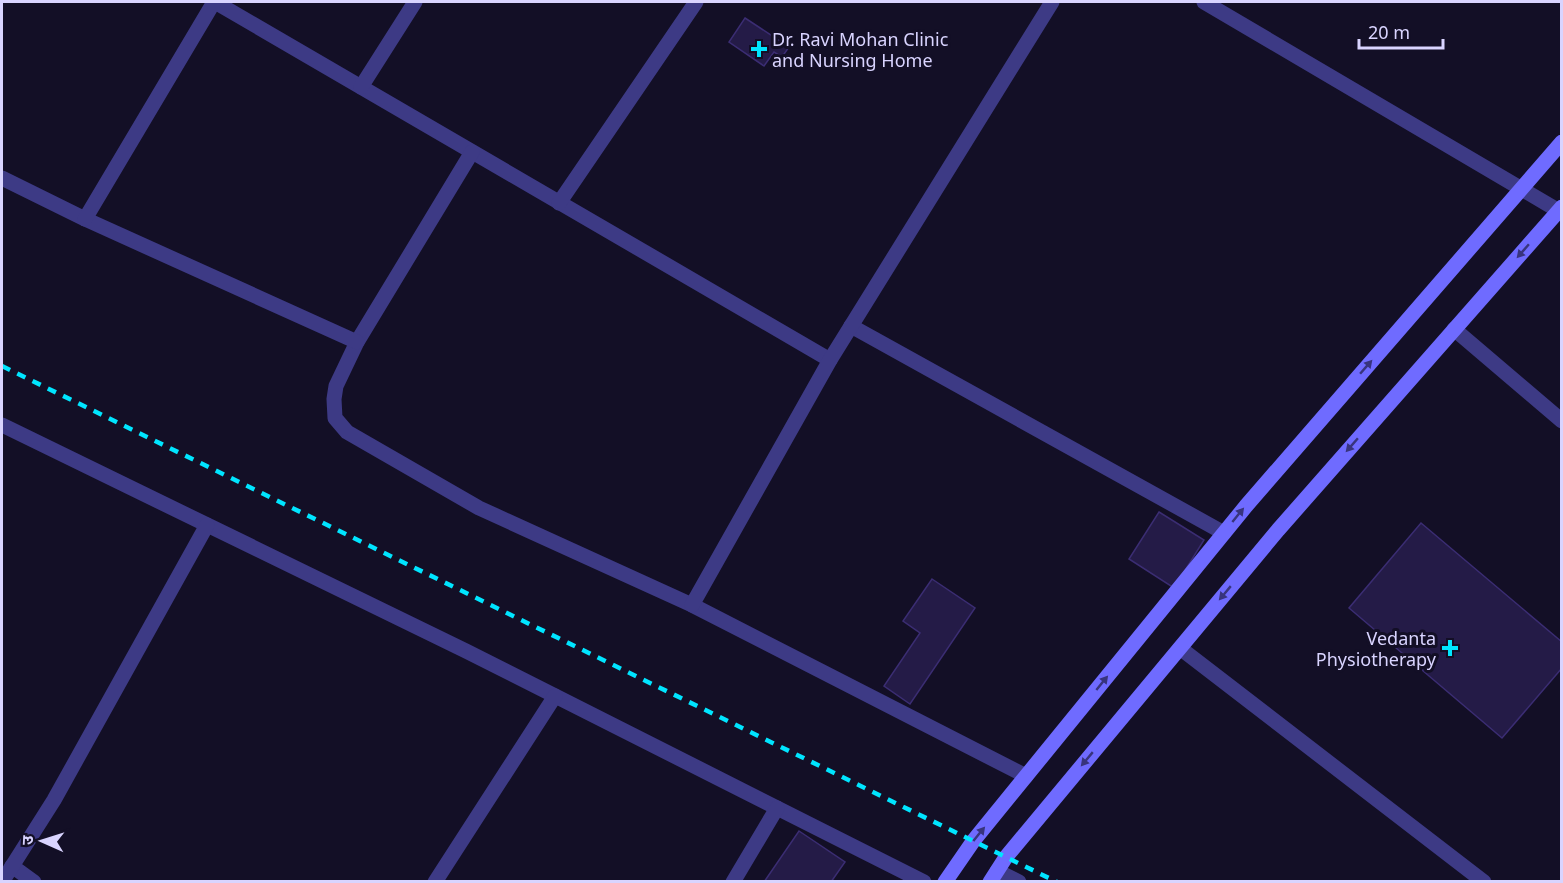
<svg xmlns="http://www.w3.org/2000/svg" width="1563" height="883" viewBox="0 0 1563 883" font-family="'Noto Sans','Noto Sans Devanagari',sans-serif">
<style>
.building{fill:#241b47;stroke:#3b2d73;stroke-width:1.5}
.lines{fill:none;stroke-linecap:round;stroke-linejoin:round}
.street{stroke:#3d3a85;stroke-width:15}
.secondary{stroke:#6f6bff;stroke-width:15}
.rail{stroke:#00e5ff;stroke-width:4.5;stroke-dasharray:9 8;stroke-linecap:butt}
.oneway{fill:#38347d}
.poi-dot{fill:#00e5ff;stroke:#130f26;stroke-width:2}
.labels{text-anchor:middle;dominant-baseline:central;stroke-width:6;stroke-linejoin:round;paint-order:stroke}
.poi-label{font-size:18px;fill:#d9d4ff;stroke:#130f26;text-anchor:start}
</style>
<rect width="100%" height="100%" fill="#130f26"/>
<g class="building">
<path d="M745 18 789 47 782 57 774 52 764 66 729 42Z"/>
<path d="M1159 512 1204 540 1174 588 1129 559Z"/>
<path d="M1421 523 1562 642V668L1502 738 1349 608Z"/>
<path d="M932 579 975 608 910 704 884 686 920 633 903 621Z"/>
<path d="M799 831 845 862 831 882H764Z"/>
</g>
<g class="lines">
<g class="street">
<path d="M215 2 830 360"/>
<path d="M1204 2 1559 211"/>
<path d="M361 87 415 2"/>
<path d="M472 152 357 342 336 386 334 399 335 418 347 432 479 508 692 605 1026 776"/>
<path d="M2 178 85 219 357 342"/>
<path d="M559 203 696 2"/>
<path d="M85 219 214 2"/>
<path d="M851 326 1224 533"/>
<path d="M1454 329 1562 421"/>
<path d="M2 425 466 651 924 882"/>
<path d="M692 605 830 360 1052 2"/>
<path d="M1180 648 1484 882"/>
<path d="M12 866 34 882"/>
<path d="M997 871 1019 882"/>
<path d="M2 882 54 800 207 525"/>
<path d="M435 882 555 696"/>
<path d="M733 882 777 808"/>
</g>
<g class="secondary">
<path d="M945 882 974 840 1246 506 1562 142"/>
<path d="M990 882 1006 857 1278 530 1562 207"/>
</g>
<path class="rail" d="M2 366 1057 882"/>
</g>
<defs><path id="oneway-solid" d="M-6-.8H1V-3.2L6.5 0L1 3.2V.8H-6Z" transform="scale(1.5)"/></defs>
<g class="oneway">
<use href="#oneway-solid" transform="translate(1523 251) rotate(131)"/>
<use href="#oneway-solid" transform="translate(1366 367) rotate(-49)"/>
<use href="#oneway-solid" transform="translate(1352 445) rotate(131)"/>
<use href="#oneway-solid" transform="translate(1238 515) rotate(-51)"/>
<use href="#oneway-solid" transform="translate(1225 593) rotate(130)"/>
<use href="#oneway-solid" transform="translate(1102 683) rotate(-51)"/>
<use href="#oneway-solid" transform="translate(1087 759) rotate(130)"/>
<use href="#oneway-solid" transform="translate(979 834) rotate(-51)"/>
</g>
<g class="poi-dot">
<path d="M756 40h6v6h6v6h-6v6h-6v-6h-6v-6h6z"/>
<path d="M1447 639h6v6h6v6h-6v6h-6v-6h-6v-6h6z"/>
</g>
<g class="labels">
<g class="poi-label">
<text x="772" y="39">Dr. Ravi Mohan Clinic<tspan x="772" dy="21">and Nursing Home</tspan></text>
<text x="1436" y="638" text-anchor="end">Vedanta<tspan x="1436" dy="21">Physiotherapy</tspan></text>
</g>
</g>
<rect width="1563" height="883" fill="none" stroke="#d9d4ff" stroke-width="6"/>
<g transform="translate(42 841) rotate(273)" stroke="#130f26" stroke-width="4.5" paint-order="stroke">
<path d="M0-4.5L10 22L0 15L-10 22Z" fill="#d9d4ff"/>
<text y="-9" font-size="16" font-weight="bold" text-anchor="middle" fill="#d9d4ff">उ</text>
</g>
<path d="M1359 39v9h84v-9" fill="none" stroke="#d9d4ff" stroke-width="3"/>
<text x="1368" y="39" font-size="18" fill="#d9d4ff" stroke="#130f26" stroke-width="4.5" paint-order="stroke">20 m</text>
</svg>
